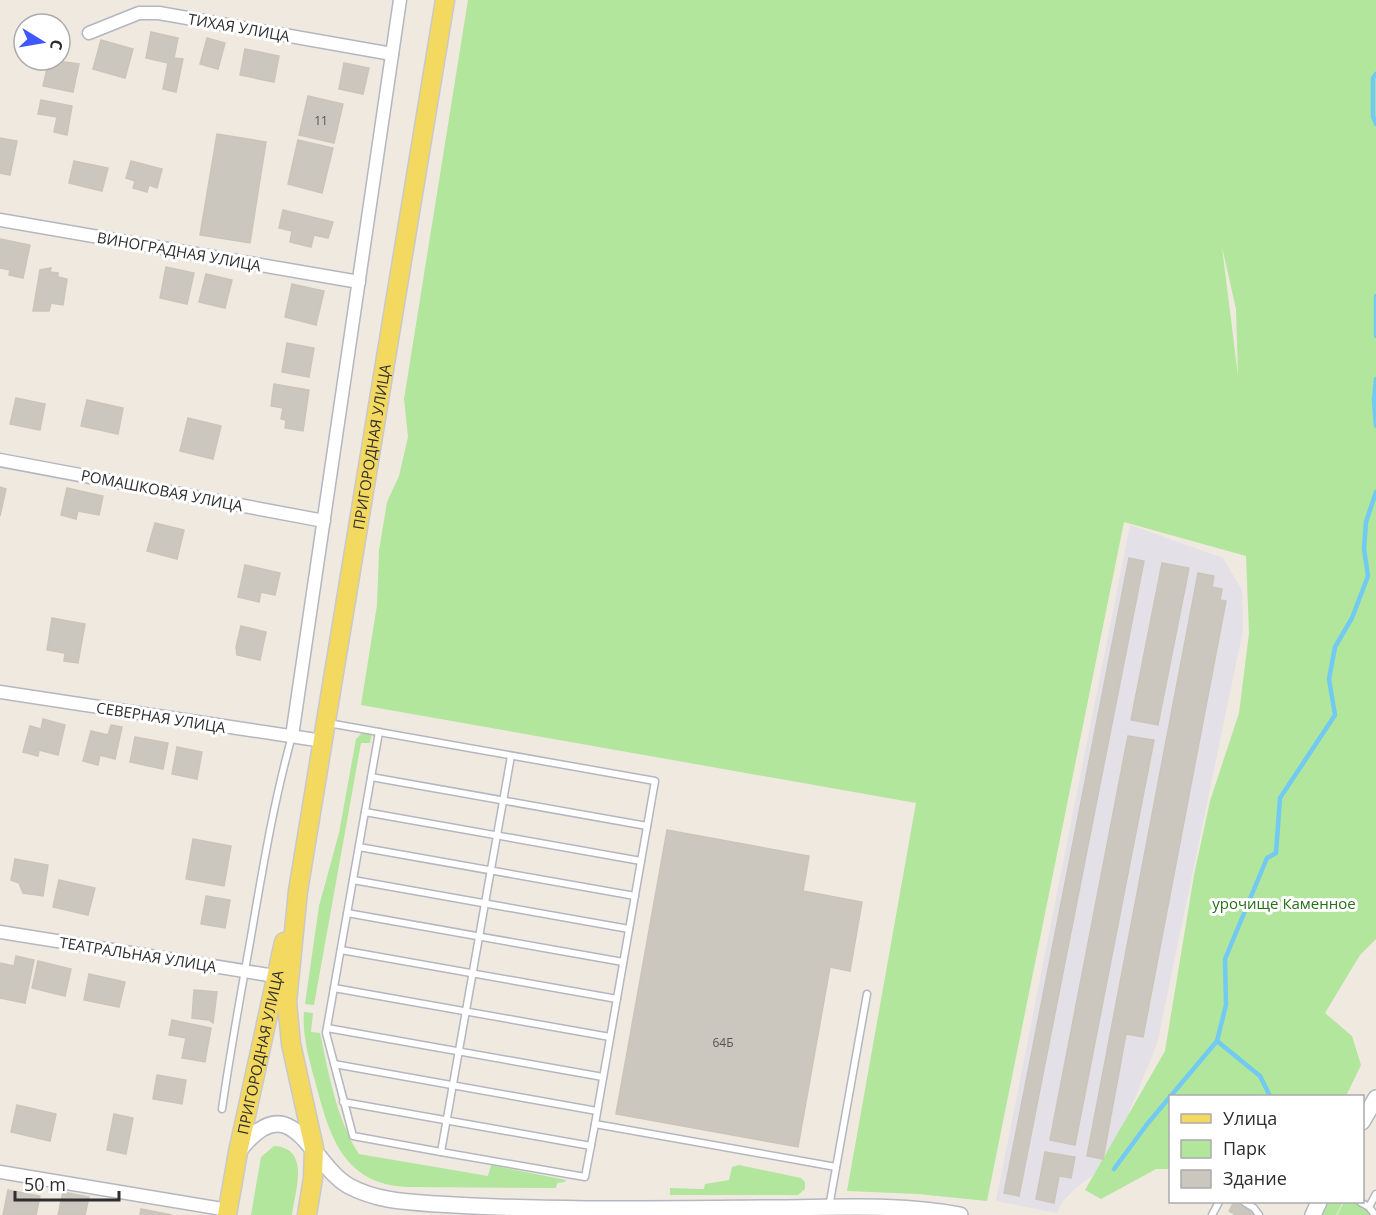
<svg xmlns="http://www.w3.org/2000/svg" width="1376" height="1215" viewBox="0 0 1376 1215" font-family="'Open Sans',sans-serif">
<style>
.industrial{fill:#e3e0e8}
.green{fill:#b2e69c;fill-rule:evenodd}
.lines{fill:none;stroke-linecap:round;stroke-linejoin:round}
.stream{stroke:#72caf2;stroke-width:4.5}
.building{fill:#cbc7be;stroke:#cbc5b9;stroke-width:1.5}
.service-casing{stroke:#b4b6c1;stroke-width:9}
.minor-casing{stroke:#b4b6c1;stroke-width:15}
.tertiary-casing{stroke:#b4b6c1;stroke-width:18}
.primary-casing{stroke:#c9c9c9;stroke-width:21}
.service{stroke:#fff;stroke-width:6}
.minor{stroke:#fff;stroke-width:12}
.tertiary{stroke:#fff;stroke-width:15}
.primary{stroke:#f4d960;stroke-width:18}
.labels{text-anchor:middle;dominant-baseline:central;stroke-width:6;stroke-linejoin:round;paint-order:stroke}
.number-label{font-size:12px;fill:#555452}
.street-label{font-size:15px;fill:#2e2e2e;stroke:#fff}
.park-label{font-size:15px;fill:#276f19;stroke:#fff}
</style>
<rect width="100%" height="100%" fill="#efe9e0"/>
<path class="industrial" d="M1130 525 1223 558 1242 590 1243 630 1157 1044 1108 1164 1077 1187 1063 1201 1057 1213 996 1201Z"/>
<g class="green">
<path d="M468 0H1376V939L1360 955 1325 1013 1352 1036 1361 1065 1346 1096H1170V1169H1156L1101 1199 1085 1190 1165 1051 1194 875 1210 801 1239 713 1249 633 1246 556 1124 522 987 1201 918 1194 847 1191 916 803 361 705 377 605 379 551 387 502 399 476 408 437 404 399ZM1222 247 1236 309 1238 377V376Z"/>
<path d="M363 732 372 733 370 743H361L314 1005 305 1004 319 906 339 833 356 739Z"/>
<path d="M304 1012 313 1013 311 1032 320 1033C329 1074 336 1118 359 1154L488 1176 491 1165 566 1180 565 1182 557 1183 556 1188 407 1187C342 1184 329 1134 315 1081 309 1059 302 1035 304 1012Z"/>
<path d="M274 1146C311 1148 295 1191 292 1215H251L261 1157Z"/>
<path d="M739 1165 801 1178 805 1182V1189L798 1195H670V1188L704 1189 705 1184 729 1180 732 1167Z"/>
<path d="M1363 1199 1376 1215H1337L1344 1202H1362Z"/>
<path d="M1327 1202H1343L1336 1215H1320Z"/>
</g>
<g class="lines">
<g class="stream">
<path d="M1376 74 1373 78V116L1376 124"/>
<path d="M1376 296V336"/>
<path d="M1376 379 1374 400 1376 426"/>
<path d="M1217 1041 1260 1076 1270 1096"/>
<path d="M1114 1169 1148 1123 1217 1041 1226 1005 1225 959 1267 858 1276 853 1280 798 1335 715 1329 679 1335 647 1352 618 1368 576 1364 549 1366 522 1376 492"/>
</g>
</g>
<g class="building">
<path d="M151 32 178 38 174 58 183 59 176 92 163 89 168 63 146 58Z"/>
<path d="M207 38 225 43 218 69 200 64Z"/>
<path d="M101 40 133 49 125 78 93 69Z"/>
<path d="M245 49 279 56 274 82 240 75Z"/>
<path d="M49 60 79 64 73 92 43 86Z"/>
<path d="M344 63 369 68 363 94 339 89Z"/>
<path d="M308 96 343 104 334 143 299 135Z"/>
<path d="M41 100 72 106 67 135 54 132 57 117 38 114Z"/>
<path d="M217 134 266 142 250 243 200 235Z"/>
<path d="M0 138 17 141 10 175 0 173Z"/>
<path d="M298 140 333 148 322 193 288 184Z"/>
<path d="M74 161 108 168 102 191 69 183Z"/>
<path d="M131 161 162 169 157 188 149 185 147 192 133 188 135 181 126 178Z"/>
<path d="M283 210 333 222 328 238 314 235 311 247 290 242 292 231 279 228Z"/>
<path d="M0 239 30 245 23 278 9 275 10 270 0 268Z"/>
<path d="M166 267 194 273 187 304 160 298Z"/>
<path d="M51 268 50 272 58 273V277L67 279 63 305 51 303 49 311H33L40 270Z"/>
<path d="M206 274 232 280 225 308 199 302Z"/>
<path d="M292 284 324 291 316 325 285 317Z"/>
<path d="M287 343 314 348 309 377 282 372Z"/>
<path d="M274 384 309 390 303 431 285 428 286 420 281 419 283 408 271 406Z"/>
<path d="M16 398 45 404 40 430 10 424Z"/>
<path d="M87 400 123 408 118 434 81 426Z"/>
<path d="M188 418 221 426 213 459 180 451Z"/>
<path d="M0 487 6 489 0 516Z"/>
<path d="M67 488 103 496 99 515 78 511 76 519 61 515Z"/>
<path d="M155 523 184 530 177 559 147 551Z"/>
<path d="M1129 558 1144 561 1019 1196 1004 1193Z"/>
<path d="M1162 563 1189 568 1158 725 1131 720Z"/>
<path d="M245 565 280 573 275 595 261 592 259 602 238 597Z"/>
<path d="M1198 573 1214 576 1212 587 1222 589 1220 600 1226 601 1143 1037 1126 1034 1103 1159 1087 1156Z"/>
<path d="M52 618 85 624 78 663 64 661 65 653 47 650Z"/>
<path d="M241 626 266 632 260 660 237 655 236 647Z"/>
<path d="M43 719 65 725 58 755 39 750 38 756 23 752 30 726 41 729Z"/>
<path d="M111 725 122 727 115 759 100 755 98 765 83 761 91 731 108 735Z"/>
<path d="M1128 736 1154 740 1075 1145 1050 1140Z"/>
<path d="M135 737 168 743 163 769 130 762Z"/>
<path d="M177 747 202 752 197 779 172 774Z"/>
<path d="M667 830 809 856 803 891 862 902 850 971 830 967 798 1147 616 1114Z"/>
<path d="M193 839 231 846 224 886 186 879Z"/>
<path d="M15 859 48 865 43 896 23 893 19 883 11 880Z"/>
<path d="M59 880 95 888 88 915 53 907Z"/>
<path d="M206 896 230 900 225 928 201 924Z"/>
<path d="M16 956 34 960 25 1003 0 998V963L14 966Z"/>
<path d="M38 961 71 969 65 996 32 988Z"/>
<path d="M89 974 125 982 119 1007 84 1000Z"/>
<path d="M194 990 217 992 213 1023 209 1020 192 1018Z"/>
<path d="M172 1020 211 1028 205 1062 182 1058 186 1038 169 1035Z"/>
<path d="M157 1075 186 1080 182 1104 153 1099Z"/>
<path d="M17 1105 56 1114 50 1141 11 1132Z"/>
<path d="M114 1114 133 1118 126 1154 107 1150Z"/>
<path d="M1045 1152 1075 1157 1071 1178 1059 1176 1054 1203 1036 1199Z"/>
<path d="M8 1190 40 1196 36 1215H3Z"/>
<path d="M63 1192 89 1197 85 1215H58Z"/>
<path d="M1234 1202 1254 1211 1252 1215H1236L1229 1211Z"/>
<path d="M141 1209 172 1215H140Z"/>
</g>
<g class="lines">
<g class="service-casing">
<g id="service">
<path d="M328 723 655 781 595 1124 836 1167"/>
<path d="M379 732 326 1033 353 1136 441 1152 511 756"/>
<path d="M371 777 647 826"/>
<path d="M365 812 641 861"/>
<path d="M359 847 635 896"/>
<path d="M353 880 629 929"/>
<path d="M347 913 623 962"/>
<path d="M341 950 617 999"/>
<path d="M334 988 610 1037"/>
<path d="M327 1028 603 1077"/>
<path d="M334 1064 597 1111"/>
<path d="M343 1102 591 1146"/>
<path d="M222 1109C230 1053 240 998 250 942 262 873 273 804 292 736"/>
<path d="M441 1152 585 1177 595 1124"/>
<path d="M1244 1202 1254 1208 1259 1215"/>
<path d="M1360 1202 1369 1207"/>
<path d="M829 1207 867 994"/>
<path d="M1212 1215 1219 1202"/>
<path d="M1375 1215 1369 1207 1376 1194"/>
</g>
</g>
<g class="minor-casing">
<g id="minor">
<path d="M89 33 139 13H159L392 54"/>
<path d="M0 220 359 282"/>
<path d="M0 460 324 521"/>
<path d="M0 692 323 741"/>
<path d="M292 736 400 0"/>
<path d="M0 932 275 976"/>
<path d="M0 1172 228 1210"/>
</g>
</g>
<g class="tertiary-casing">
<g id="tertiary">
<path d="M1362 1122 1376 1098"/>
<path d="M238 1152C292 1081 310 1164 349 1186 377 1201 406 1202 437 1204 547 1211 658 1209 769 1208 831 1208 898 1203 960 1215"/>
<path d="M1313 1215 1319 1202"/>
</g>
</g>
<g class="primary-casing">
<g id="primary">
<path id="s1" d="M227 1215 238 1152 284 942"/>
<path id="s2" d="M307 1215 313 1178 314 1148 291 1044 287 1002 298 891 445 0"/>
</g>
</g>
<use href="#service" class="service"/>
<use href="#minor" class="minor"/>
<use href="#tertiary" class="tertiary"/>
<use href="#primary" class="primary"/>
</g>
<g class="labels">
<g class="number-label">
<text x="321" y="120">11</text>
<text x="723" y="1042">64Б</text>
</g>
<g class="street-label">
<text transform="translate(239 27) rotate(10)">ТИХАЯ УЛИЦА</text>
<text transform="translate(179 251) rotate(10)">ВИНОГРАДНАЯ УЛИЦА</text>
<text stroke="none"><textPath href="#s2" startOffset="778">ПРИГОРОДНАЯ УЛИЦА</textPath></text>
<text transform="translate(162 490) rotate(11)">РОМАШКОВАЯ УЛИЦА</text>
<text transform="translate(161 717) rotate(9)">СЕВЕРНАЯ УЛИЦА</text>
<text transform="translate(138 954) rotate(9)">ТЕАТРАЛЬНАЯ УЛИЦА</text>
<text stroke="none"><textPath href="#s1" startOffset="166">ПРИГОРОДНАЯ УЛИЦА</textPath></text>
</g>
<g class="park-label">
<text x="1284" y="903">урочище Каменное</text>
</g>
</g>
<rect x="1169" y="1095" width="195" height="108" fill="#ffffff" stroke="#ababab" stroke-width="1.5"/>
<rect x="1181" y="1114" width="30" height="9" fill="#f4d960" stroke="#ababab" stroke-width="1.5"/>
<text x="1223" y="1125" font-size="18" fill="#2e2e2e">Улица</text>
<rect x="1181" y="1140" width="30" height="18" fill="#b2e69c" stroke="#ababab" stroke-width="1.5"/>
<text x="1223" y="1155" font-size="18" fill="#2e2e2e">Парк</text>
<rect x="1181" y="1170" width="30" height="18" fill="#cbc7be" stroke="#ababab" stroke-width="1.5"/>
<text x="1223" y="1185" font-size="18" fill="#2e2e2e">Здание</text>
<g transform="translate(42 42) rotate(101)"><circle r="28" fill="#ffffff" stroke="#ababab" stroke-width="1.5"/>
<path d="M0-4.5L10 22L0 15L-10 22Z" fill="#3e58fe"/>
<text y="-9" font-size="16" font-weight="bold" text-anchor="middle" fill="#2e2e2e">С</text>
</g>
<path d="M15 1191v9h104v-9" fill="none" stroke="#2e2e2e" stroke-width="3"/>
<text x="24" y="1191" font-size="18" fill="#2e2e2e" stroke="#ffffff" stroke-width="4.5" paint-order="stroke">50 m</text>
</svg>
